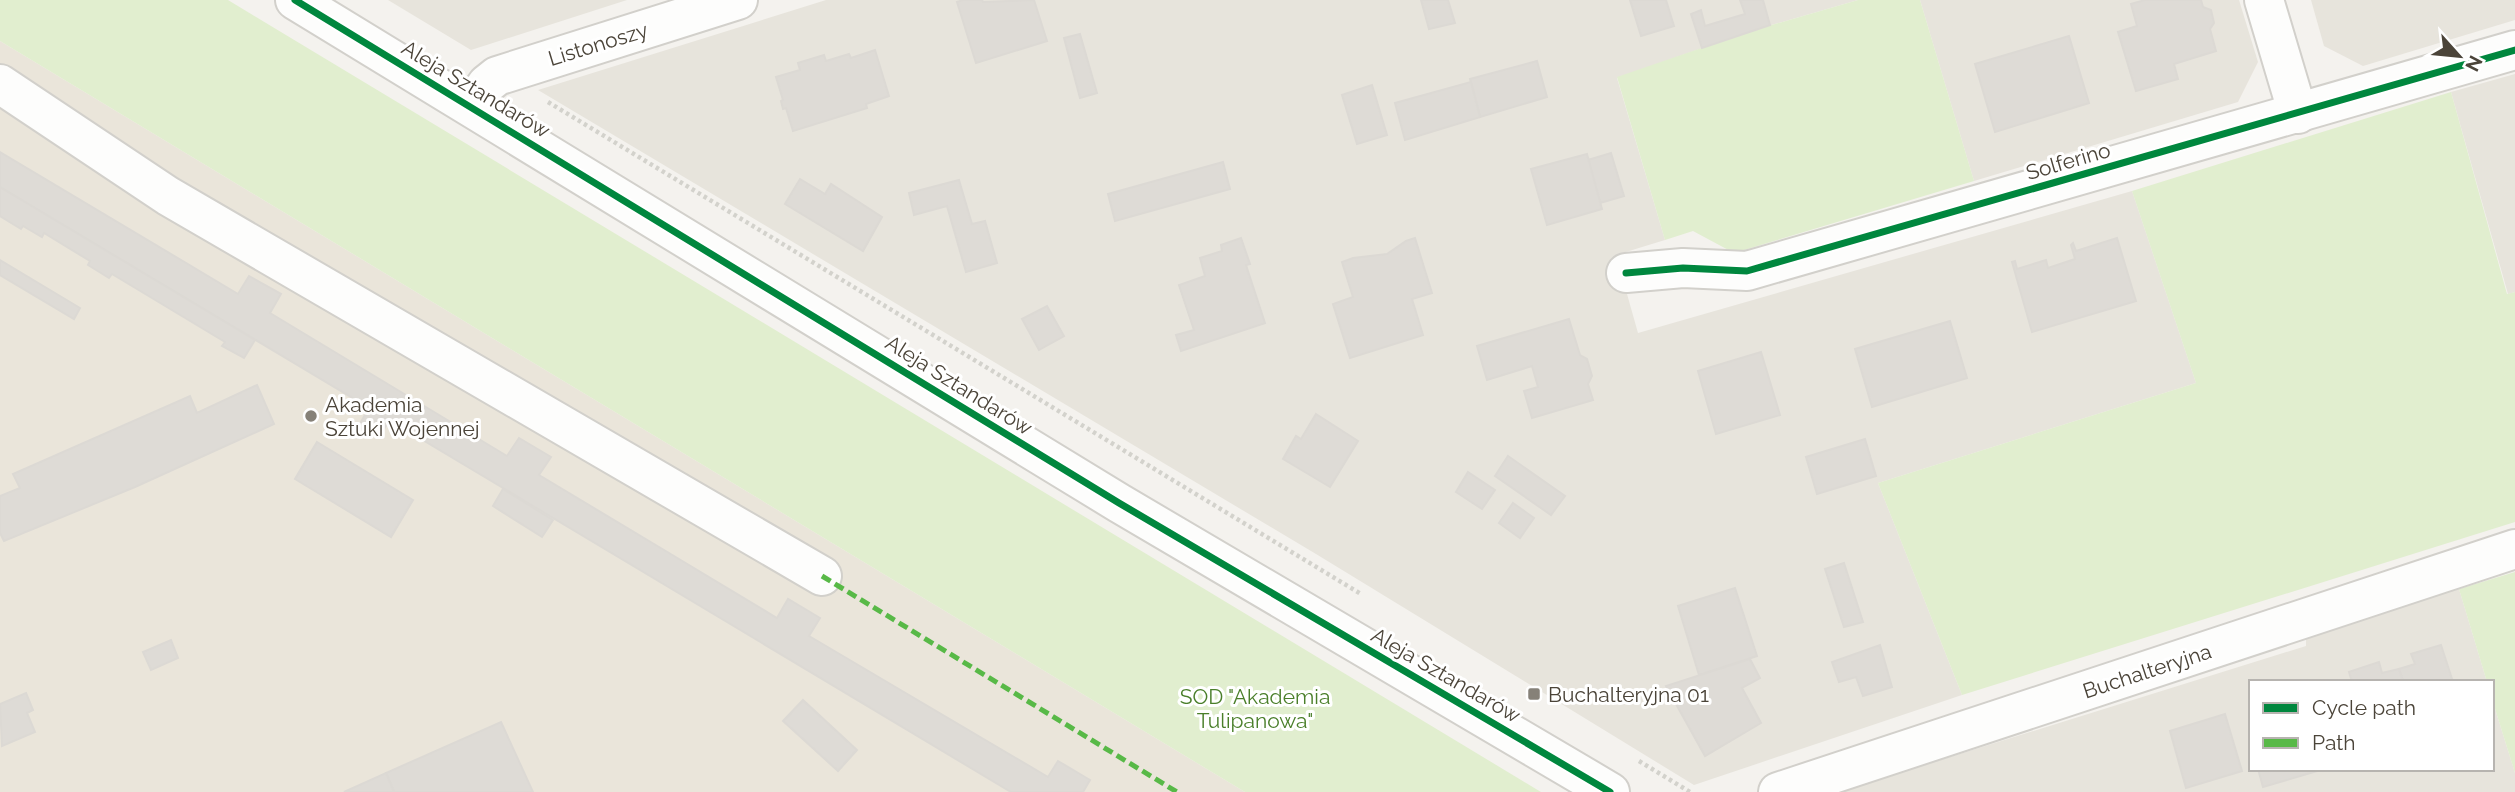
<svg xmlns="http://www.w3.org/2000/svg" width="2515" height="792" viewBox="0 0 2515 792" font-family="Raleway,sans-serif">
<style>
.residential{fill:#e7e4dc}
.education{fill:#eae5da}
.green{fill:#e1eecf}
.building{fill:#dedbd6;stroke:#dcd9d4;stroke-width:2}
.lines{fill:none;stroke-linecap:round;stroke-linejoin:round}
.minor-casing{stroke:#d2d0cb;stroke-width:42}
.path{stroke:#d3d2cc;stroke-width:4.5;stroke-dasharray:3.5 3.5;stroke-linecap:butt}
.minor{stroke:#fdfdfc;stroke-width:38}
.quiet{stroke:#58b947;stroke-width:5;stroke-dasharray:10 5;stroke-linecap:butt}
.cycleway-casing{stroke:#fff;stroke-width:11}
.cycleway{stroke:#00873e;stroke-width:7}
.poi-dot{fill:#868178;stroke:#fff;stroke-width:2.5}
.labels{text-anchor:middle;dominant-baseline:central;stroke-width:6;stroke-linejoin:round;paint-order:stroke}
.street-label{font-size:21px;fill:#4b4439;stroke:#fff}
.poi-label{font-size:21px;fill:#4b4439;stroke:#fff;text-anchor:start}
.park-label{font-size:21px;fill:#4a7f2a;stroke:#fff}
</style>
<rect width="100%" height="100%" fill="#f4f2ee"/>
<g class="residential">
<path d="M388 0H627L471 50Z"/>
<path d="M826 0H1858L1751 31 1617 78 1665 240 1616 255 1638 333 2132 191 2196 383 1878 483 1962 695 1694 785 1316 554 538 90Z"/>
<path d="M1920 0H2239L2258 62 2238 102 1974 181Z"/>
<path d="M2311 0H2515V20L2363 66 2324 46Z"/>
<path d="M2515 74V292L2508 294 2451 92Z"/>
<path d="M2459 589 2487 682H2251V769H2492V699L2515 773V792H1838L2306 646V633Z"/>
</g>
<path class="education" d="M0 41 1245 792H0Z"/>
<g class="green">
<path d="M0 0H228L1541 792H1245L0 41Z"/>
<path d="M1858 0H1920L1974 181 1734 253 1693 231 1665 240 1617 77 1751 31Z"/>
<path d="M2451 92 2507 294 2515 292V522L1962 695 1878 483 2196 383 2132 191Z"/>
<path d="M2515 572V773L2492 699V682H2487L2459 589Z"/>
</g>
<g class="building">
<path d="M963 0H982L983 2 1034 0 1047 41 976 63 957 2Z"/>
<path d="M1421 0H1448L1455 23 1429 29Z"/>
<path d="M1630 0H1666L1674 26 1641 36Z"/>
<path d="M1740 0H1763L1770 25 1702 48 1691 14 1701 10 1705 26 1745 14Z"/>
<path d="M2145 0H2201L2203 7 2211 10 2214 23 2210 29 2216 51 2174 64 2178 79 2136 91 2118 32 2137 26 2131 4Z"/>
<path d="M1080 34 1097 93 1080 98 1064 38Z"/>
<path d="M2069 36 2089 103 1995 132 1975 64Z"/>
<path d="M875 50 889 96 866 104 867 108 793 131 786 108 783 109 781 101 783 100 776 77 800 70 798 63 824 55 826 61 849 54 851 58Z"/>
<path d="M1537 61 1547 97 1480 117 1470 79Z"/>
<path d="M1471 82 1480 117 1405 140 1395 103Z"/>
<path d="M1372 85 1387 135 1357 144 1342 95Z"/>
<path d="M0 152 238 294 249 276 281 294 270 313 507 456 519 438 551 457 539 475 777 618 788 599 820 618 809 636 1048 777 1058 761 1090 780 1083 792H1011L0 187Z"/>
<path d="M1611 153 1624 196 1600 203 1588 160Z"/>
<path d="M1587 154 1602 209 1547 225 1531 169Z"/>
<path d="M1223 162 1230 189 1115 221 1108 194Z"/>
<path d="M800 179 825 194 831 184 882 217 863 251 785 204Z"/>
<path d="M959 180 972 224 985 221 997 263 966 272 947 206 914 215 909 193Z"/>
<path d="M0 187 255 340 244 358 222 346 225 342 112 274 109 278 88 265 90 261 44 233 42 237 23 226 21 229 0 216Z"/>
<path d="M1241 238 1250 264 1246 265 1265 323 1181 351 1176 335 1194 330 1179 285 1205 276 1200 258 1222 251 1221 245Z"/>
<path d="M1415 238 1432 293 1412 299 1423 335 1350 358 1333 304 1353 297 1342 262 1353 258 1387 254 1406 241Z"/>
<path d="M2117 238 2136 301 2032 332 2012 262 2015 261 2017 269 2046 260 2048 268 2075 259 2071 245 2073 243 2076 251Z"/>
<path d="M0 260 80 308 74 319 0 275Z"/>
<path d="M1047 306 1064 336 1039 350 1022 319Z"/>
<path d="M1569 319 1580 355 1587 359 1592 376 1588 384 1593 400 1532 418 1524 391 1538 387 1532 366 1487 380 1477 346Z"/>
<path d="M1950 321 1967 378 1872 407 1855 349Z"/>
<path d="M1761 352 1780 415 1716 434 1698 371Z"/>
<path d="M257 385 274 424 135 487 4 541 0 533V496L20 488 13 474 190 396 197 413Z"/>
<path d="M369 408 389 421 378 438 358 427Z"/>
<path d="M1316 414 1358 441 1330 487 1283 459 1296 436 1301 439Z"/>
<path d="M1865 439 1876 476 1817 494 1806 457Z"/>
<path d="M317 442 413 500 391 537 295 479Z"/>
<path d="M1508 456 1565 496 1551 515 1495 476Z"/>
<path d="M1468 472 1495 490 1482 509 1456 492Z"/>
<path d="M503 489 553 520 542 537 493 506Z"/>
<path d="M1513 503 1534 518 1520 538 1499 523Z"/>
<path d="M1844 563 1863 622 1844 627 1825 569Z"/>
<path d="M1735 588 1757 656 1699 675 1678 606Z"/>
<path d="M171 640 178 658 151 670 143 652Z"/>
<path d="M1880 645 1892 687 1863 696 1856 677 1839 682 1832 662Z"/>
<path d="M2441 645 2453 682H2403L2399 669 2415 664 2411 654Z"/>
<path d="M1750 659 1760 678 1742 688 1761 723 1705 756 1666 686Z"/>
<path d="M2379 662 2382 673 2399 669 2403 682H2352L2349 672Z"/>
<path d="M26 693 33 710 27 713 35 732 2 746 0 704Z"/>
<path d="M803 700 857 750 838 771 783 721Z"/>
<path d="M2225 714 2242 771 2186 788 2170 731Z"/>
<path d="M501 722 533 792H394L386 773Z"/>
<path d="M2258 769H2324L2263 787Z"/>
<path d="M386 773 394 792H344Z"/>
</g>
<g class="lines">
<g class="minor-casing">
<g id="minor">
<path d="M295 0 1119 503 1610 792"/>
<path d="M2264 0 2298 114"/>
<path d="M0 84 168 196 822 576"/>
<path d="M471 106 487 84 497 76 738 0"/>
<path d="M1626 273 1683 268 1747 271 2515 50"/>
<path d="M1778 792 2515 549"/>
</g>
</g>
<g class="path">
<path d="M548 102 1361 594"/>
<path d="M1639 761 1690 792"/>
</g>
<use href="#minor" class="minor"/>
<path class="quiet" d="M822 576 1177 792"/>
<g class="cycleway-casing">
<g id="cycleway">
<path d="M295 0 1119 503 1610 792"/>
<path d="M1626 273 1683 268 1747 271 2515 50"/>
</g>
</g>
<use href="#cycleway" class="cycleway"/>
</g>
<g class="poi-dot">
<circle cx="311" cy="416" r="7"/>
<rect x="1527" y="687" width="14" height="14" rx="3.5"/>
</g>
<g class="labels">
<g class="street-label">
<text transform="translate(598 44) rotate(-17)">Listonoszy</text>
<text transform="translate(476 89) rotate(31)">Aleja Sztandarów</text>
<text transform="translate(2068 161) rotate(-16)">Solferino</text>
<text transform="translate(959 385) rotate(32)">Aleja Sztandarów</text>
<text transform="translate(2147 671) rotate(-18)">Buchalteryjna</text>
<text transform="translate(1446 675) rotate(30)">Aleja Sztandarów</text>
</g>
<g class="poi-label">
<text x="325" y="404">Akademia<tspan x="325" dy="24">Sztuki Wojennej</tspan></text>
<text x="1548" y="694">Buchalteryjna 01</text>
</g>
<g class="park-label">
<text x="1255" y="696">SOD "Akademia<tspan x="1255" dy="24">Tulipanowa"</tspan></text>
</g>
</g>
<rect x="2249" y="680" width="245" height="91" fill="#ffffff" stroke="#b7b4b0" stroke-width="2"/>
<rect x="2263" y="703" width="35" height="10" fill="#00873e" stroke="#b7b4b0" stroke-width="2"/>
<text x="2312" y="715" font-size="21" fill="#4b4439">Cycle path</text>
<rect x="2263" y="738" width="35" height="10" fill="#58b947" stroke="#b7b4b0" stroke-width="2"/>
<text x="2312" y="750" font-size="21" fill="#4b4439">Path</text>
<g transform="translate(2459 56) rotate(117)" stroke="#ffffff" stroke-width="5" paint-order="stroke">
<path d="M0-5L12 26L0 18L-12 26Z" fill="#4b4439"/>
<text y="-10" font-size="19" font-weight="bold" text-anchor="middle" fill="#4b4439">N</text>
</g>
</svg>
